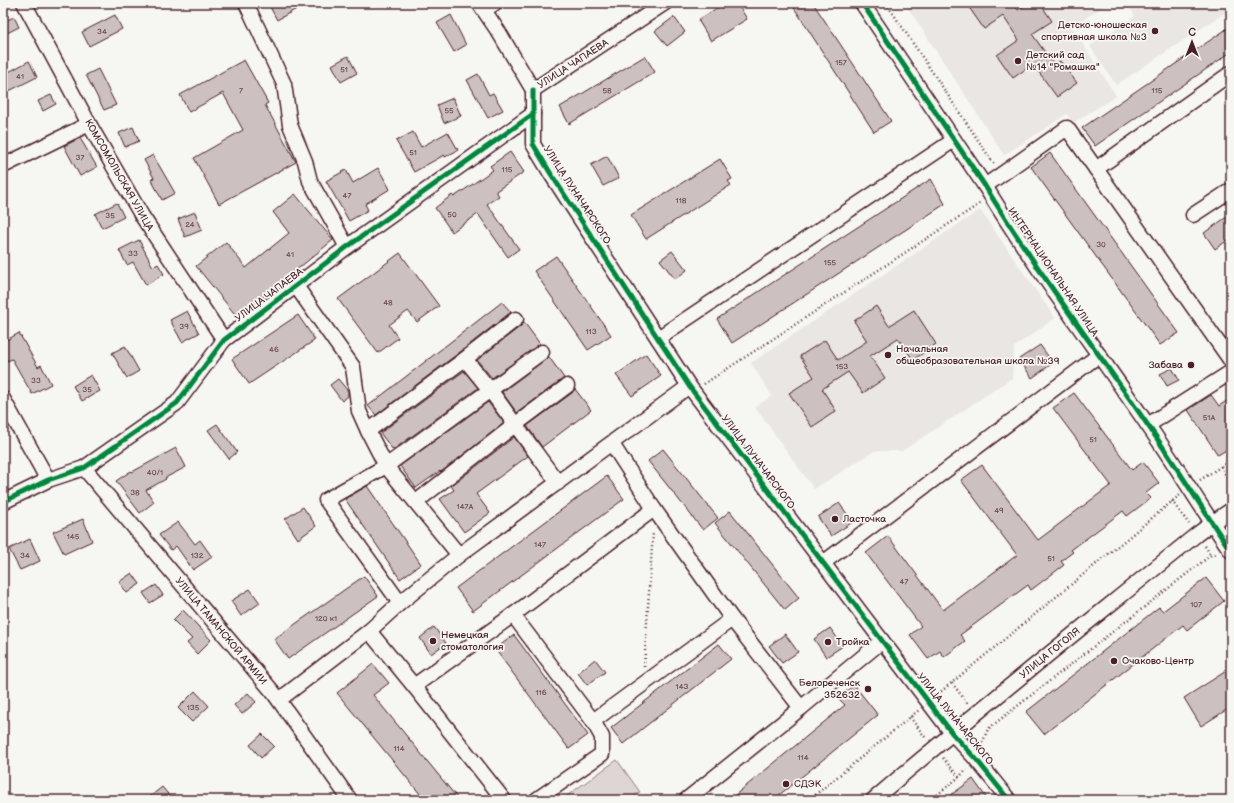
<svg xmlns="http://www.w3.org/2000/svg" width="1234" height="803" viewBox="0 0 1234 803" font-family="'Balsamiq Sans',sans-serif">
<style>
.built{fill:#e9e6e3}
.green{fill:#ddd6d5;stroke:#947a80}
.building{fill:#ccc1c0;stroke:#4a1f2b}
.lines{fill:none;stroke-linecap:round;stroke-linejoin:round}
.minor-casing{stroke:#4a1f2b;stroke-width:17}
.path{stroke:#4a1f2b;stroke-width:2.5;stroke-dasharray:1 3;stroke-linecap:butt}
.minor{stroke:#f6f6f2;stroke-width:14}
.cycleway-casing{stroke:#f6f6f2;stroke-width:8}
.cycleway{stroke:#00873e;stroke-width:5}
.poi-dot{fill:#4a1f2b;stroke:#f6f6f2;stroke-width:1.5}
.labels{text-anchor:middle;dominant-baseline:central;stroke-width:3.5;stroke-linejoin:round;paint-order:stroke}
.number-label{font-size:8px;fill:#6a4850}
.poi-label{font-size:10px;fill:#4a1f2b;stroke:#f6f6f2;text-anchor:start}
.street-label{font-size:10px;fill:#4a1f2b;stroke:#f6f6f2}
</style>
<rect width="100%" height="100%" fill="#f6f6f2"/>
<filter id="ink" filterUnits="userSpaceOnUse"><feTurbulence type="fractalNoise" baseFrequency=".025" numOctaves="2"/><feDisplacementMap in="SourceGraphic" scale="8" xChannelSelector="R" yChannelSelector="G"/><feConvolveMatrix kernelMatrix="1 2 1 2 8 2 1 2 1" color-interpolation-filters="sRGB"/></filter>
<g filter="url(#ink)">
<g class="built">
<path d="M905 3H1108L1072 27 1116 96 1073 123 1067 114 1004 155Z"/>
<path d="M1127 3H1224L1229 10 1116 85 1090 46 1135 16Z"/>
<path d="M980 210 1055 318 1014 347 1012 378 902 451H874L814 489 755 407 772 396 751 363Z"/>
</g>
<path class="green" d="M617 760 640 792 629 800H561Z"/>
<g class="building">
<path d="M268 3H307L277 20Z"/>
<path d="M725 3H737L747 19 711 41 698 20Z"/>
<path d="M791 3H813L891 121 874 132Z"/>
<path d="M966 3H1013L1018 10 1028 3H1040L1052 21 1032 34 1054 65 1060 61 1077 83 1057 97 1033 64 1013 78 997 55 1019 40 1003 16 984 29Z"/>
<path d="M115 15 122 29 89 46 82 32Z"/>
<path d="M451 15 466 45 454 52 437 23Z"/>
<path d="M14 17 19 27 3 35V22Z"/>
<path d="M674 17 685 32 667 46 655 31Z"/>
<path d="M1231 26V52L1095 146 1082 128Z"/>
<path d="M348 56 357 73 341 82 332 65Z"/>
<path d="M645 56 655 72 569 124 560 107Z"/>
<path d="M244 60 268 103 265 105 296 162 219 204 194 158 243 130 223 93 189 112 180 95Z"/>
<path d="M29 61 37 77 9 91 3 79V75Z"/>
<path d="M98 69 116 105 104 110 86 75Z"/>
<path d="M478 74 489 95 493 93 503 110 488 118 467 80Z"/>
<path d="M51 95 56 104 43 111 38 101Z"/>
<path d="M453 98 461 116 444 123 437 105Z"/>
<path d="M133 127 139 141 125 147 119 133Z"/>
<path d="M413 132 421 147 448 132 458 150 445 157 444 155 414 172 396 141Z"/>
<path d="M80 138 97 167 80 176 64 146Z"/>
<path d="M510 152 524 172 496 191 499 196 487 204 519 249 508 257 478 214 452 232 435 208 452 195 454 197 493 170 490 166Z"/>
<path d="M1050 153 1179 333 1160 345 1031 167Z"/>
<path d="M153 155 175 193 162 200 151 179 154 178 144 160Z"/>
<path d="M607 156 619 178 603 186 591 165Z"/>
<path d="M720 159 732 179 728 181 731 185 646 239 631 215Z"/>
<path d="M378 168 390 189 365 204 368 210 349 221 326 181 346 170 353 183Z"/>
<path d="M931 179 945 204 732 343 717 319Z"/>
<path d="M295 194 333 240 238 318 196 266 226 242 246 268 289 233 273 212Z"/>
<path d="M117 203 124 217 102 228 95 214Z"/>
<path d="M195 212 202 230 185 237 178 219Z"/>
<path d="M1231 214V238L1215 249 1204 233Z"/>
<path d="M139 240 153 267 158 264 164 274 146 285 133 262 127 265 119 250Z"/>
<path d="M672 251 687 270 675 279 660 260Z"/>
<path d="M400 253 439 306 417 322 408 311 389 325 398 338 378 353 338 299Z"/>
<path d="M556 256 611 335 588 350 534 271Z"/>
<path d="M502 302 511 312 460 352 376 415 368 406Z"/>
<path d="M876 306 889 326 914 310 936 344 913 360 898 338 870 356 885 378 863 393 848 372 822 389 836 411 812 427 789 393 814 377 800 356 825 340 838 360 867 341 854 321Z"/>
<path d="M187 311 199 333 182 342 170 320Z"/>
<path d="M298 315 315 340 249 384 232 359Z"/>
<path d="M524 322 540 344 492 378 477 360 521 326Z"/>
<path d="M19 333 38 367 41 365 51 384 32 394 12 359 7 361 3 353V342Z"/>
<path d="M1040 345 1053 363 1032 378 1019 359Z"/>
<path d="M125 346 139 371 127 378 112 353Z"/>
<path d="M646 354 661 376 632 396 616 375Z"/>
<path d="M549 357 564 378 517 413 502 392Z"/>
<path d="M1172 368 1179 380 1167 386 1160 374Z"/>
<path d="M464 371 478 388 393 450 380 433Z"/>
<path d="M91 375 100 391 82 401 73 386Z"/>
<path d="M338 379 348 391V396L342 401 330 385Z"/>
<path d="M575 389 591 410 542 447 527 426 572 393Z"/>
<path d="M1074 393 1132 470 1143 462 1159 483 1146 493 1151 498 1127 516 1123 511 1071 550 1073 552 1061 561 1064 565 1031 590 1028 585 960 635 965 641 944 657 940 651 928 659 910 635 921 626 866 553 888 536 943 610 1017 555 961 480 982 465 1038 540 1111 485 1053 408Z"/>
<path d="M1211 395 1219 406 1231 398V447L1218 455 1188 410Z"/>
<path d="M488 402 504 423 441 472 440 471 416 488 400 466Z"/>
<path d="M217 424 237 452 229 459 208 430Z"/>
<path d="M514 437 528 456 476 494 490 513 464 532 440 499 454 490 451 486Z"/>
<path d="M176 448 186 467 165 478 166 479 146 490 154 502 140 513 116 481 131 471 132 472Z"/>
<path d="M663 449 718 518 703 530 648 461Z"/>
<path d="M607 476 624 499 473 611 456 588Z"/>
<path d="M367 486 421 564 400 579 345 499Z"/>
<path d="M839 503 853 522 831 536 818 517Z"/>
<path d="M303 507 316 526 298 539 285 519Z"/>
<path d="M730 511 799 598 785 610 715 523Z"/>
<path d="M83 519 92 541 64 554 53 532Z"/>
<path d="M178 522 195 544 200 540 212 557 193 570 176 546 171 550 159 535Z"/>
<path d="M30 539 40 561 20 570 9 549Z"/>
<path d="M132 573 140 584 127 593 119 582Z"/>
<path d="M364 576 378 596 288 659 274 639Z"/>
<path d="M1206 578 1224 601 1187 630 1183 625 1044 734 1026 712 1159 607 1163 611Z"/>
<path d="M156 585 163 595 150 603 143 593Z"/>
<path d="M250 589 260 603 241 616 231 601Z"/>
<path d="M183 610 211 640 197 654 187 643 192 639 173 620Z"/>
<path d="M434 627 446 643 431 654 420 638Z"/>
<path d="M830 628 843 646 826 657 814 639Z"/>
<path d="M785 634 798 652 782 663 769 646Z"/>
<path d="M514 635 588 735 569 749 495 649Z"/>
<path d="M719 644 731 659 623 744 611 728Z"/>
<path d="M595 659 605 672 587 685 578 673Z"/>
<path d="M373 664 389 683 373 695 459 800H425L337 693Z"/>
<path d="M1231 668V707L1201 726 1184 698Z"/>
<path d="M854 685 878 715 773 800H729L845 705 838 698Z"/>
<path d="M195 691 209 706 192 722 178 708Z"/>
<path d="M248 693 256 702 242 714 234 705Z"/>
<path d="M262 734 274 746 261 758 250 745Z"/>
<path d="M973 779 988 800H944Z"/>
<path d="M162 787 173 800H146Z"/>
</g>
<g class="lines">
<g class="minor-casing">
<g id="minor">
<path d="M24 3 89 124 142 216 224 340"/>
<path d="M246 3 284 84 290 125 305 161 310 181 347 247"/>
<path d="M479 3 500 34 533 90"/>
<path d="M862 3 985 186C1035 268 1093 345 1147 424 1176 465 1202 509 1231 551"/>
<path d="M484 10 495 3"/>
<path d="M533 90V144L551 174 689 386 952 733 976 759 1009 800"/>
<path d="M533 90 665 3"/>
<path d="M3 166 89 124"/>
<path d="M1096 169 1231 361"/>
<path d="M985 186 1067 128 1096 169 1231 73"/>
<path d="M1193 215 1231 190"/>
<path d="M296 286 353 367 359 411 368 431 386 466 459 555"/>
<path d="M658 338 954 140"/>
<path d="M465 359 490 390 558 483"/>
<path d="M3 399 48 480"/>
<path d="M1148 425 1231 372"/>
<path d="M368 431 465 359 516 319"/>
<path d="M612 444 654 509 513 615 593 721 732 619 801 708 882 641"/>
<path d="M84 468 273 692 350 800"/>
<path d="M3 502 48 480 84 468 177 403 224 340 347 247 533 114"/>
<path d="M416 502 516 424 567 386"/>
<path d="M654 509 732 619"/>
<path d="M823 563 1099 355"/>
<path d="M400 603 326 500 386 466 542 352"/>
<path d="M369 631 414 686"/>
<path d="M279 700 369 631 400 603 459 555 689 386"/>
<path d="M504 800 414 686 513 615"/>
<path d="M536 800 602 754V737L593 721"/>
<path d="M686 800 801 708"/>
<path d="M873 800C979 709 1088 623 1196 535L1212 523 1231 510"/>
</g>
</g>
<g class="path">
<path d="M886 3 994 164"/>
<path d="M704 384 981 203"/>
<path d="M1221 466 1231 486"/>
<path d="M1200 480 1231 460"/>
<path d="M1172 501 1189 524"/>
<path d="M1205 546 1211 555"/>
<path d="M644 667 653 532"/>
<path d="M952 683 968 704"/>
<path d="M938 694 1180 495"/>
<path d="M910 717 925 737"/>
<path d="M981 746 988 729 1211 555 1217 554"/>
<path d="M943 758 959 777 967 769"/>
<path d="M809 800 919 710"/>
<path d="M931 800 959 777"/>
</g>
<use href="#minor" class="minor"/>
<g class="cycleway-casing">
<g id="cycleway">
<path d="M862 3 985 186C1035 268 1093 345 1147 424 1176 465 1202 509 1231 551"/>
<path d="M533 90V144L551 174 689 386 952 733 976 759 1009 800"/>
<path d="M3 502 48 480 84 468 177 403 224 340 347 247 533 114"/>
</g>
</g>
<use href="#cycleway" class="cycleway"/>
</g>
</g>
<g class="poi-dot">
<circle cx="1155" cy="31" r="4"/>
<circle cx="1018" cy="61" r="4"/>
<circle cx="888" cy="355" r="4"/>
<circle cx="1191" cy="365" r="4"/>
<circle cx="835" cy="519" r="4"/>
<circle cx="433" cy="641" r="4"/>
<circle cx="828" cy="642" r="4"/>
<circle cx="1114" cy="661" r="4"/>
<circle cx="868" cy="689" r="4"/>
<circle cx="786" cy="784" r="4"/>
</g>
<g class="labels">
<g class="number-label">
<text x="102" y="31">34</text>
<text x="841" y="62">157</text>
<text x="344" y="69">51</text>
<text x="20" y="76">41</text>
<text x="241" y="90">7</text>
<text x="607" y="90">58</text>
<text x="1157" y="90">115</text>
<text x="449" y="110">55</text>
<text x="413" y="152">51</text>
<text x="80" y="157">37</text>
<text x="507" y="169">115</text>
<text x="347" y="195">47</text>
<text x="681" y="200">118</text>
<text x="452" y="214">50</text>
<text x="110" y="215">35</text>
<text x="190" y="224">24</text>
<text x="1101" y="244">30</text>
<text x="133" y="253">33</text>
<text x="290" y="254">41</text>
<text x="830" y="262">155</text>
<text x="388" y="302">48</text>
<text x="184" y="326">39</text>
<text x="591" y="331">113</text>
<text x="274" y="349">46</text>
<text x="842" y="366">153</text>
<text x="36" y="380">33</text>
<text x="87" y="389">35</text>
<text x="1209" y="417">51А</text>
<text x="1093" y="439">51</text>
<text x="155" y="472">40/1</text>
<text x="135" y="492">38</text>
<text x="465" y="506">147А</text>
<text x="999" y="510">49</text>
<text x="73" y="536">145</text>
<text x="540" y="544">147</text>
<text x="25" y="555">34</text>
<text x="197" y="555">132</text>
<text x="1051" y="558">51</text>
<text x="904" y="581">47</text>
<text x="1196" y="604">107</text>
<text x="326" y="618">120 к1</text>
<text x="682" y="686">143</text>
<text x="541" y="692">116</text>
<text x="193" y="707">135</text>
<text x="399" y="748">114</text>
<text x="803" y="757">114</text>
</g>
<g class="poi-label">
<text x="1147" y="25" text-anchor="end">Детско-юношеская<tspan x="1147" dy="12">спортивная школа №3</tspan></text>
<text x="1026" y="55">Детский сад<tspan x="1026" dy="12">№14 "Ромашка"</tspan></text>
<text x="896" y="349">Начальная<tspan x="896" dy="12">общеобразовательная школа №39</tspan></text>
<text x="1183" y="365" text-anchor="end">Забава</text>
<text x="843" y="519">Ласточка</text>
<text x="441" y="635">Немецкая<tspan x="441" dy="12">стоматология</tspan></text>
<text x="836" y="642">Тройка</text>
<text x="1122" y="661">Очаково-Центр</text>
<text x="860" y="683" text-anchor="end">Белореченск<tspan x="860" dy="12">352632</tspan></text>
<text x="794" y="784">СДЭК</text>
</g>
<g class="street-label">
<text transform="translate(573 64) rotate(-33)">УЛИЦА ЧАПАЕВА</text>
<text transform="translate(119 175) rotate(60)">КОМСОМОЛЬСКАЯ УЛИЦА</text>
<text transform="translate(577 195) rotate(57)">УЛИЦА ЛУНАЧАРСКОГО</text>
<text transform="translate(1053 272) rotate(56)">ИНТЕРНАЦИОНАЛЬНАЯ УЛИЦА</text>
<text transform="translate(269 295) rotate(-37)">УЛИЦА ЧАПАЕВА</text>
<text transform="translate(758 462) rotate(53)">УЛИЦА ЛУНАЧАРСКОГО</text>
<text transform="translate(221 631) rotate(50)">УЛИЦА ТАМАНСКОЙ АРМИИ</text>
<text transform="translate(1050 653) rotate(-39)">УЛИЦА ГОГОЛЯ</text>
<text transform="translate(955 719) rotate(51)">УЛИЦА ЛУНАЧАРСКОГО</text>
</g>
</g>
<rect width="1234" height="803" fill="none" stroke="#f6f6f2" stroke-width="16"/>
<rect x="8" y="8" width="1218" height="787" fill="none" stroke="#4a1f2b" stroke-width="1.5" filter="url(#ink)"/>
<g transform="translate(1192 42)" stroke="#f6f6f2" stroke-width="3" paint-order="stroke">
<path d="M0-3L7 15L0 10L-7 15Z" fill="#4a1f2b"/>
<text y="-6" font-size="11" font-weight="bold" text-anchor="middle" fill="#4a1f2b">С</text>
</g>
</svg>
